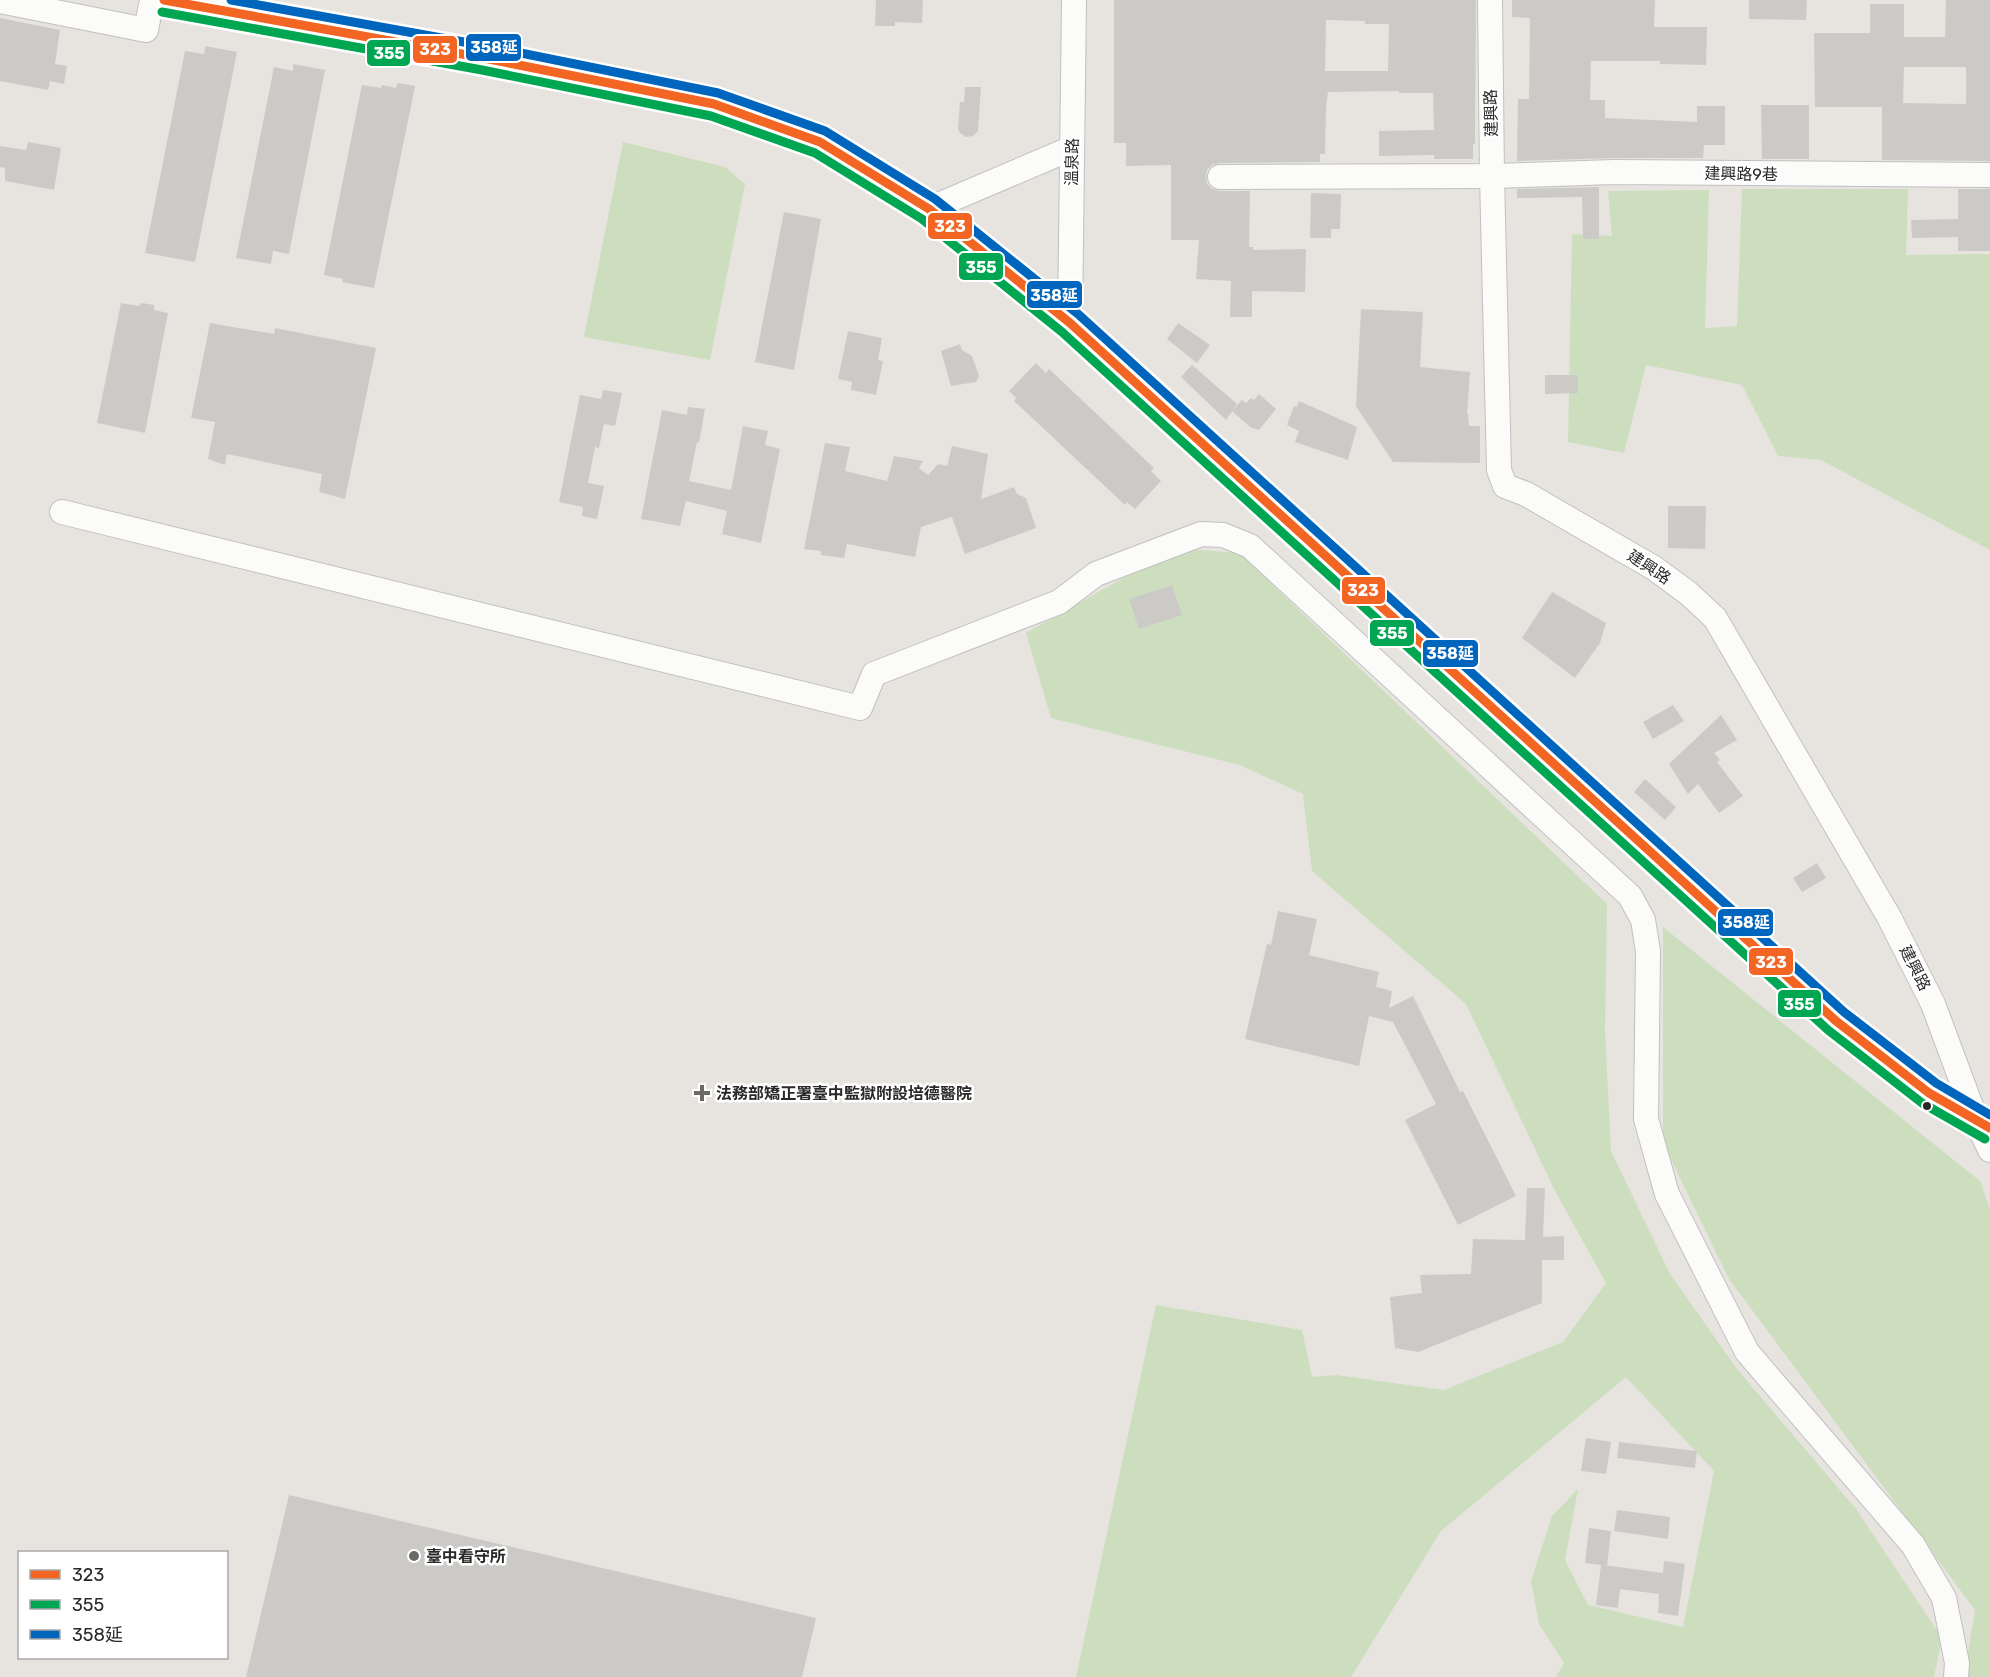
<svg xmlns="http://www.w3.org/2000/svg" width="1990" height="1677" viewBox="0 0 1990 1677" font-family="Rubik,'Noto Sans TC',sans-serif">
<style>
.green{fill:#ccdebd}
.building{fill:#cccac7;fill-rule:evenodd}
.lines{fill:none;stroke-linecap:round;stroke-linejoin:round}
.street-casing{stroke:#c1c0c0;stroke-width:26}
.secondary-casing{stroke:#c1c0c0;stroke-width:35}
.street{stroke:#fbfbfa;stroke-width:24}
.secondary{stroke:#fbfbfa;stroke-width:33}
.bus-1-casing{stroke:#fff;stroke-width:14}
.bus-2-casing{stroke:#fff;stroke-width:14}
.bus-3-casing{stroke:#fff;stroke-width:14}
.bus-1{stroke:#f26522;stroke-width:9}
.bus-2{stroke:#00a651;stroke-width:9}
.bus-3{stroke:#0065bd;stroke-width:9}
.poi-dot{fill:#6c6a69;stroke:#fff;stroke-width:2}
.bus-dot{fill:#292929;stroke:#fff;stroke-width:2}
.labels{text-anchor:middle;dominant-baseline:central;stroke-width:5;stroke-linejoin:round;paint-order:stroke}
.street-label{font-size:16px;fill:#292929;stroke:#fff}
.poi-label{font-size:16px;font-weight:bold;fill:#292929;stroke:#fff;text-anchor:start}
.line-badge{stroke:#fff;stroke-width:2}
.badge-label{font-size:16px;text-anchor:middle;font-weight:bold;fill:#fff}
</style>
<rect width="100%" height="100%" fill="#e7e4e0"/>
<g class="green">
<path d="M623 142 725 167 745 184 710 360 584 337Z"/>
<path d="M1742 189H1908L1906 255 1990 254V550L1821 460 1778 456 1742 385 1646 365 1624 453 1568 442 1572 234 1612 236 1608 191 1709 190 1705 328 1737 326Z"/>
<path d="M1176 548 1239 553 1607 904 1605 1030 1611 1151 1670 1274 1737 1369 1856 1509 1942 1638 1934 1677H1556L1564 1663 1539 1624 1531 1581 1552 1516 1578 1489 1565 1560 1588 1605 1683 1627 1714 1471 1626 1377 1441 1531 1351 1677H1076L1156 1305 1302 1330 1312 1377 1336 1375 1444 1390 1563 1342 1606 1283 1555 1191 1466 1004 1312 871 1303 794 1240 765 1051 718 1026 633Z"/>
<path d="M1663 927 1980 1181 1990 1209V1677H1964L1975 1610 1729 1279 1663 1143Z"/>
</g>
<g class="building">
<path d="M876 0H923L922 23 895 22V26H875Z"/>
<path d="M1114 0H1476L1475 144H1473V159H1434V155L1379 156V131L1434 130 1433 93H1399V91L1328 92 1326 108 1325 154H1320V162L1220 163 1212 165 1207 170 1206 176 1207 184 1212 189 1220 191H1250L1249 247H1253V250L1306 249 1305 292 1252 291V317H1230L1231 281 1196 279 1199 240H1171V165L1126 166V143H1114ZM1326 20 1365 21V24H1389L1388 71H1325Z"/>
<path d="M1512 0H1655L1654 27H1707L1706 65 1660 64V61H1591L1590 100H1605V118L1697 122V106H1725V145H1704L1703 158H1614L1517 161 1518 99H1529L1530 18 1512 17Z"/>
<path d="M1749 0H1807L1806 20 1749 19Z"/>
<path d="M1946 0H1990V161L1882 160V107H1815L1814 33H1870V4H1904V37H1945ZM1904 67H1966V104L1903 103Z"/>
<path d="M0 18 60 30 55 64 67 66 64 84 50 81 48 90 0 81Z"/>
<path d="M205 46 237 52 195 262 145 253 185 51 204 54Z"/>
<path d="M293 64 325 70 289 254 273 251 271 264 236 258 274 67 293 71Z"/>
<path d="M398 83 415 86 374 288 342 282 343 279 324 275 362 85 381 88 382 85 396 88Z"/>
<path d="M965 87H981L978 131 973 136 966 137 960 133 958 129 960 102H964Z"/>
<path d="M1761 105H1809V159H1762Z"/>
<path d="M28 142 61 148 54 190 5 181V168L0 167V146L26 150Z"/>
<path d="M1599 187V239H1583L1582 197 1517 198V189Z"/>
<path d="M1958 189H1990V251H1958V237L1912 238 1911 220 1958 219Z"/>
<path d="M1311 193 1341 194 1340 229H1331V238H1310Z"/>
<path d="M784 212 821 219 794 370 755 362Z"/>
<path d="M121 303 138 306 142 303 154 305V310L168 313 145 433 97 423Z"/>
<path d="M1361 309 1423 312 1420 367 1470 372 1467 414H1468L1469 426H1480V463L1393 462 1356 406Z"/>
<path d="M210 323 274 334 275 328 376 348 345 499 319 492 322 474 227 454 225 465 208 459 215 422 191 418Z"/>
<path d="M1178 323 1210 345 1197 363 1167 339Z"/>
<path d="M848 331 882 338 878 360 883 361 876 395 851 390 852 382 838 379Z"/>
<path d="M960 344 962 350 972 356 979 376 976 382 951 386 941 351Z"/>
<path d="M1036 363 1046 373 1049 369 1154 468 1151 471 1161 481 1135 509 1127 502 1125 505 1014 401 1016 398 1009 391Z"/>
<path d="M1192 365 1237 404 1226 420 1181 377Z"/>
<path d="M1545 375H1578V393L1545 394Z"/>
<path d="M603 390 622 393 615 426 604 424 599 448 595 447 588 483 604 486 597 519 582 516 583 507 559 502 580 395 601 399Z"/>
<path d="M1259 394 1276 409 1259 430 1250 427 1232 411 1242 400 1246 403 1251 398 1254 400Z"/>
<path d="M1299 401 1357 427 1348 460 1295 442 1299 431 1287 425 1294 406 1297 407Z"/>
<path d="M688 407 705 409 699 443 697 442 689 481 731 490 743 426 768 431 765 445 780 449 761 543 722 534 727 511 686 501 680 526 641 519 662 410 687 415Z"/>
<path d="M825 443 850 447 845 471 887 481 894 456 923 461 919 468 928 475 938 464 947 466 952 446 988 454 981 499 1014 487 1017 494 1026 498 1036 528 965 554 952 517 921 527 915 557 847 544 844 558 821 555V551L804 549Z"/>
<path d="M1668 506H1706L1705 549 1668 548Z"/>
<path d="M1172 585 1182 615 1139 629 1129 599Z"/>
<path d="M1552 592 1606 623 1600 643 1575 678 1522 638Z"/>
<path d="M1673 705 1684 721 1653 739 1643 722Z"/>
<path d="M1721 715 1737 740 1714 753 1720 760 1717 762 1743 796 1719 813 1698 784 1688 794 1669 764Z"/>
<path d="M1645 779 1676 807 1665 820 1634 792Z"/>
<path d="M1817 863 1826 878 1802 892 1793 878Z"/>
<path d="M1278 911 1317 919 1309 955 1379 972 1376 987 1392 991 1389 1008 1413 996 1460 1092 1463 1091 1516 1196 1458 1225 1405 1120 1436 1104 1393 1022 1369 1016 1359 1066 1245 1039 1267 944 1271 945Z"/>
<path d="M1527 1188H1545L1543 1237 1564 1236V1260H1542V1303L1418 1352 1395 1348 1390 1297 1422 1293 1420 1275 1471 1274 1473 1239 1525 1240Z"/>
<path d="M1586 1438 1611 1442 1606 1474 1581 1471Z"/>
<path d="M1619 1442 1697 1451 1695 1468 1617 1458Z"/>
<path d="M289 1495 816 1618 802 1677H246Z"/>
<path d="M1617 1510 1670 1517 1668 1539 1614 1531Z"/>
<path d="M1589 1528 1611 1531 1607 1566 1604 1565 1663 1573 1664 1561 1685 1564 1678 1616 1658 1613 1659 1594 1620 1589 1618 1608 1596 1605 1601 1565 1585 1563Z"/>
</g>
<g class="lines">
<g class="street-casing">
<g id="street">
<path d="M1490 0 1492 176 1499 470 1505 486 1526 494 1654 568 1688 593 1715 618 1889 917 1933 1004 1977 1122 1990 1150"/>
<path d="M0 1 146 30 152 0"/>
<path d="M1220 177 1492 176 1614 172 1990 175"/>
<path d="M929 209 1072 148"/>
<path d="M1070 323 1074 0"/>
<path d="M62 512 860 708 874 674 1059 602 1096 574 1201 534 1223 535 1250 546 1630 896 1643 920 1648 951 1646 1119 1667 1194 1747 1352 1913 1545 1944 1598 1957 1663 1956 1677"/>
</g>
</g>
<g class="secondary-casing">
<path id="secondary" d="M164 0 484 58 714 104 820 142 929 209 1070 323 1836 1021C1884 1059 1934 1103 1990 1128"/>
</g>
<use href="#street" class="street"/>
<use href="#secondary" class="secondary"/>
<g class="bus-1-casing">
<path id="bus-1" d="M164 0 484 58 714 104 820 142 929 209 1070 323 1836 1021 1929 1093 1990 1128"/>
</g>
<g class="bus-2-casing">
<path id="bus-2" d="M162 12 482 70 711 116 815 153 922 219 1062 332 1828 1030 1922 1103 1985 1139"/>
</g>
<g class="bus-3-casing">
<path id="bus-3" d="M231 0 486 46 718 93 825 131 935 199 1078 314 1844 1012 1936 1083 1990 1115"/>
</g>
<use href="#bus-1" class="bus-1"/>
<use href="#bus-2" class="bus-2"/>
<use href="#bus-3" class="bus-3"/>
</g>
<g class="poi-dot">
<path d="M699 1084h6v6h6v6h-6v6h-6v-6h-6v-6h6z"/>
<circle cx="414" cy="1556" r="6"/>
</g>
<circle class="bus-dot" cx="1927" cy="1106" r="5"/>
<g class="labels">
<g class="street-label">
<text transform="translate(1491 113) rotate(-91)">建興路</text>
<text transform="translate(1072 162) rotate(-89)">溫泉路</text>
<text transform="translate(1741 174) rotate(1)">建興路9巷</text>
<text transform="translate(1649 567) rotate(33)">建興路</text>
<text transform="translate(1915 968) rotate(63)">建興路</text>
</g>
<g class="poi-label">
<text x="716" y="1093">法務部矯正署臺中監獄附設培德醫院</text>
<text x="426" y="1556">臺中看守所</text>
</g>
</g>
<g class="line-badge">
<rect x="465" y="33" width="57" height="29" rx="6" fill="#0065bd"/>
<rect x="412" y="35" width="46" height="29" rx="6" fill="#f26522"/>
<rect x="366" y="39" width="45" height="28" rx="6" fill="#00a651"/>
<rect x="927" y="212" width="46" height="28" rx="6" fill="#f26522"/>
<rect x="958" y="252" width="46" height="29" rx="6" fill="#00a651"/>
<rect x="1026" y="280" width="57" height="29" rx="6" fill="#0065bd"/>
<rect x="1341" y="576" width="45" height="29" rx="6" fill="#f26522"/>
<rect x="1369" y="619" width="46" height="28" rx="6" fill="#00a651"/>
<rect x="1422" y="639" width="57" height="29" rx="6" fill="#0065bd"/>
<rect x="1717" y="908" width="57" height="29" rx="6" fill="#0065bd"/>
<rect x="1748" y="947" width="46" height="29" rx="6" fill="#f26522"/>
<rect x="1777" y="989" width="45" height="29" rx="6" fill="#00a651"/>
</g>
<g class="badge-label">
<text x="494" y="53">358延</text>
<text x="435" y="55">323</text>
<text x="389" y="59">355</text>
<text x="950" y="232">323</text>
<text x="981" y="273">355</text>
<text x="1054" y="301">358延</text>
<text x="1363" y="596">323</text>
<text x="1392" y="639">355</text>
<text x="1450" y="659">358延</text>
<text x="1746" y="928">358延</text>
<text x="1771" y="968">323</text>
<text x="1799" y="1010">355</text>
</g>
<rect x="18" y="1551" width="210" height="108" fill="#ffffff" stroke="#a9a9a9" stroke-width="1.5"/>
<rect x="30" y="1570" width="30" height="9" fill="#f26522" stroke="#a9a9a9" stroke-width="1.5"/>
<text x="72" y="1581" font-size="18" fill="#292929">323</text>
<rect x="30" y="1600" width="30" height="9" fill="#00a651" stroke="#a9a9a9" stroke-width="1.5"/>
<text x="72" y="1611" font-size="18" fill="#292929">355</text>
<rect x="30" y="1630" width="30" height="9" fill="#0065bd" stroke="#a9a9a9" stroke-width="1.5"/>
<text x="72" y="1641" font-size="18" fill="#292929">358延</text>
</svg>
